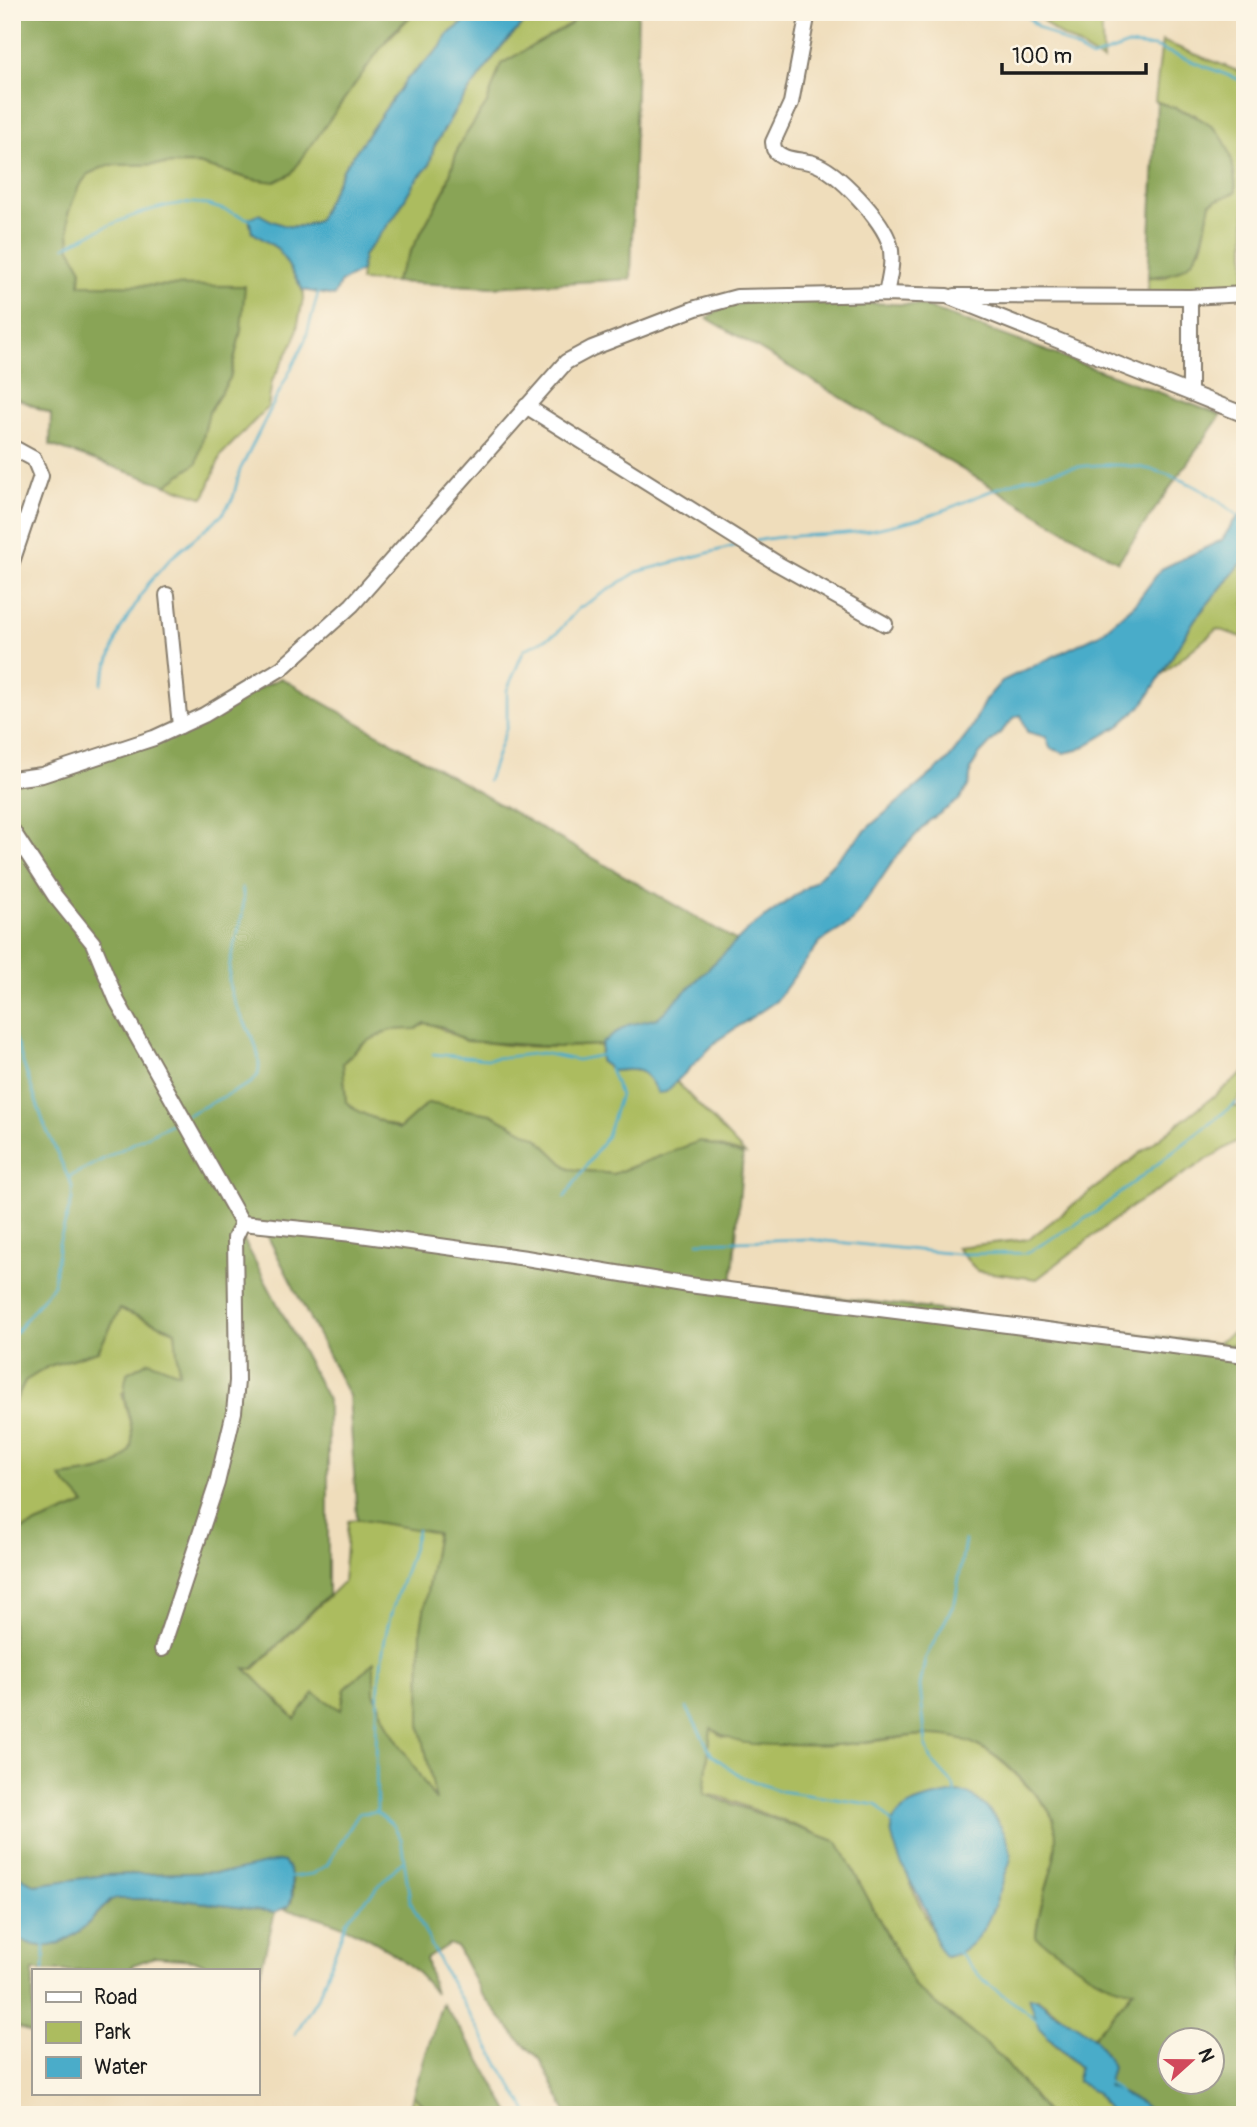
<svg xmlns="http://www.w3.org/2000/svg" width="1257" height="2127" viewBox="0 0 1257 2127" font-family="Pangolin,sans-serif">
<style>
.green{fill:#acbc5f;stroke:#646c3e;stroke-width:2;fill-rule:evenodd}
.forest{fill:#89a456;stroke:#526039;stroke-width:2;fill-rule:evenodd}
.water{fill:#4aacc9;stroke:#336472;stroke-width:2}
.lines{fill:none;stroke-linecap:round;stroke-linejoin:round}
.stream{stroke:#4aacc9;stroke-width:2.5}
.minor-casing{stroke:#867c6c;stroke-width:18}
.minor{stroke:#fff;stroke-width:14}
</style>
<rect width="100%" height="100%" fill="#fcf5e5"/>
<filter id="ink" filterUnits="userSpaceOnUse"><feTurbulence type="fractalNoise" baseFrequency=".0143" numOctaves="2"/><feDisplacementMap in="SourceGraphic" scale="14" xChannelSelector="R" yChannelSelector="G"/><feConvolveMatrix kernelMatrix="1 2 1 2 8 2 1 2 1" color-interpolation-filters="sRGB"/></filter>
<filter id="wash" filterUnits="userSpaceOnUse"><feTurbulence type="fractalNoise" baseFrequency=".00686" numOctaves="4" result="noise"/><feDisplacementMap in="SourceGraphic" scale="28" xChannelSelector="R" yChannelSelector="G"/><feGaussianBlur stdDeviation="1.57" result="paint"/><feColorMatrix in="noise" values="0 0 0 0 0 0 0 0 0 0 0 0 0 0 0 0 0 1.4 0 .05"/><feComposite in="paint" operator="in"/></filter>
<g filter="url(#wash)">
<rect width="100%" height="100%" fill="#efddbb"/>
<g class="green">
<path d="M415 12H478L447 35 440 48 406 80 344 168 318 220C296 232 279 226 259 214L249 218 252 232 278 249 287 259 304 294 295 339 272 381 268 407 221 455 204 498 166 485 197 463 209 412 230 378 241 330 125 286 79 285 81 268 70 248 68 214 78 188 88 174 108 165 198 164 250 179Z"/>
<path d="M534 12H576L571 24 501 64 487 103 459 145 446 187 394 282 360 281 363 256 395 216 415 181 429 166 434 147 456 109 502 46Z"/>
<path d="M1034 12H1101L1103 61 1054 31Z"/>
<path d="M1162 41 1245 74V294L1148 293V278L1166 277 1202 247 1210 203 1236 191 1235 177 1196 115 1155 101Z"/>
<path d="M1245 559V638L1217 629 1161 675 1195 619Z"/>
<path d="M425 1023C440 1025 447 1034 460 1037 505 1049 555 1048 601 1045L600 1061 613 1071C633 1069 647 1067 655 1089L666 1092 675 1080 745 1154 700 1141 613 1174 569 1169 537 1138 428 1103 399 1129 359 1112 346 1102 343 1063C357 1049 373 1033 393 1030 406 1028 414 1029 425 1023Z"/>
<path d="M1245 1072V1089L1235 1104V1107L1245 1105V1136L1131 1207 1037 1279 977 1271 956 1247 1029 1239Z"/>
<path d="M120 1309 175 1331 179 1373 122 1393C125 1406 131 1422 132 1435 135 1472 86 1473 60 1477L86 1504 12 1534V1408L25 1381 49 1366 98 1351Z"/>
<path d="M1245 1324V1347L1216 1344Z"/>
<path d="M357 1519 437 1532 421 1629 420 1724 437 1803 389 1728 374 1693V1662L345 1689 342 1710 295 1719 244 1667 254 1669 343 1582 348 1521Z"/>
<path d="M711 1728 722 1737C759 1739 798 1746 834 1745 921 1742 955 1708 1025 1784 1037 1797 1052 1809 1055 1827 1062 1863 1037 1901 1036 1937L1101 1980 1134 1989 1093 2038 1037 1998 1029 1999 1048 2038 1079 2067 1078 2081 1097 2093 1112 2115H1048L1000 2056 915 1987 838 1842 721 1797 704 1794ZM960 1792C986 1803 1009 1832 1009 1863 1009 1868 1005 1873 1004 1878 994 1909 982 1948 946 1957L915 1895 891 1828 892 1821 915 1803Z"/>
<path d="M413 2095 435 2115H413L410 2106Z"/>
</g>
<g class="forest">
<path d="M12 12H415L390 35 291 174 275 182 251 179 198 164 108 165 88 174 78 188 68 214 70 248 81 268 80 285 245 286 241 330 230 378 209 412 197 463 166 485 50 445 51 414 12 396Z"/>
<path d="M576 12H638L631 279 492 287 394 282 446 187 459 145 487 103 501 64 571 24Z"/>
<path d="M1157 102C1214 121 1232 129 1236 192L1210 203C1202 246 1201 275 1148 277Z"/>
<path d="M761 299 921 305 1221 415 1118 562 707 318 720 309Z"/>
<path d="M281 678 737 941 658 1018 618 1031 601 1045 558 1047 465 1041 443 1027 425 1023 416 1029 390 1030 362 1044 343 1063 346 1102 359 1112 399 1129 428 1103 491 1114 537 1138 569 1169 613 1174 700 1141 743 1155 732 1285 1245 1347V2115H1155L1141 2103 1106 2085 1112 2067 1105 2052 1093 2038 1134 1990C1099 1988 1064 1955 1036 1937 1037 1901 1061 1863 1055 1827 1052 1808 1035 1794 1022 1780 960 1713 914 1739 835 1745 817 1746 799 1745 781 1745 754 1745 734 1745 711 1728L704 1794 838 1842 915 1987 1000 2056 1048 2115H568L540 2059 518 2039 480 1992 457 1947 449 1944 426 1959 435 1994C405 1950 337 1917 285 1910 298 1900 294 1873 284 1862L230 1872 105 1875 35 1885 12 1872V1534L85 1504 60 1477C85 1473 133 1473 132 1437 132 1410 119 1405 127 1373L149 1361 179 1373 175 1331 120 1309 98 1351 49 1366 25 1381 12 1408V781L122 752ZM238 1229 265 1231 349 1396 357 1519 437 1533 421 1629 420 1724 436 1801 389 1728 374 1693V1662L345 1689 341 1710 314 1693 295 1719 245 1668 253 1669 328 1595V1400ZM1170 2039H1212V2082H1170Z"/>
<path d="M116 1899H175L275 1912 257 1985V1971H221L194 1960 155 1957 132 1965 131 1971H33V2034L12 2024V1933C54 1966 83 1929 111 1900Z"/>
<path d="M442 2003 477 2054 511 2115H435L413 2095Z"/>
</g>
<g class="water">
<path d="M478 12H534L502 46 456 109 434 147 429 166 415 181 395 216 363 256 361 271 340 283 334 296 303 290 278 249 252 232 249 218 259 214C279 226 296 232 318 220L344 168 406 80 440 48 447 35Z"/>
<path d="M1245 511V559L1195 619 1144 703 1119 726 1078 750 1064 753 1050 748 1046 737 1027 732 1021 715 1015 717 979 755 971 769 969 785 959 800 929 821 898 854 852 922 820 942 776 1001 718 1040 666 1092 658 1093C643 1068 642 1068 613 1071L600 1061 602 1043 628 1025 658 1018 750 928 815 881 871 825 947 761 970 731 985 700 1002 681 1100 634 1135 604 1161 569 1222 540 1234 521Z"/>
<path d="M960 1792C983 1795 1011 1833 1011 1857 1010 1865 1006 1871 1004 1878 994 1909 981 1952 945 1957 935 1945 933 1930 928 1915 916 1887 894 1860 891 1828 896 1801 936 1797 960 1792Z"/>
<path d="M278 1861 284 1862C294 1873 294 1892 289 1906L275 1912 175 1899H116L110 1900C84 1928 53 1967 12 1933V1872L35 1885 105 1875 230 1872Z"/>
<path d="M1029 1997C1040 1998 1042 2005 1052 2011 1078 2025 1101 2037 1112 2067L1107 2086 1141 2103 1155 2115H1112L1097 2093 1077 2081 1079 2067 1039 2028Z"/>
</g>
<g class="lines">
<g class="stream">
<path d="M1023 12 1037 26 1092 58 1128 45 1155 47 1245 82"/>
<path d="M65 247C98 229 156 202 194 203 213 204 234 214 252 220"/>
<path d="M751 542C787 533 826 537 862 531 879 529 897 524 914 520 950 511 982 492 1018 481 1106 452 1175 459 1245 522"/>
<path d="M101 684 120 630 148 584 171 558 222 515 233 498 240 470 305 341 319 290"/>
<path d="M488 781 507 726V690L524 650 557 633 578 609 637 572 738 545"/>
<path d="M12 1031 44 1124 72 1186V1200L59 1243 53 1285 12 1337"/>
<path d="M433 1054 487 1059 542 1053 577 1060 602 1055"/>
<path d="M187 1115 251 1083 258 1075C265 1042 236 1018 230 988 223 955 250 921 242 887"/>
<path d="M69 1177 178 1120"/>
<path d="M564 1198 607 1136 620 1095 610 1069"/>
<path d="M698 1242 806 1239 957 1254 1027 1253 1093 1214 1236 1103"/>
<path d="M687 1708 712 1755 742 1777 780 1791 877 1805 892 1823"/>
<path d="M956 1794 953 1784 932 1761 926 1745 920 1686 925 1659 955 1602 965 1540"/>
<path d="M377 1812C376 1751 374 1694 386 1634 393 1598 410 1566 417 1530"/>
<path d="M288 1877 313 1874 327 1865 359 1813 377 1812 394 1826 401 1839 410 1901 443 1969 529 2115"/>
<path d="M957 1950 984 1981 1039 2021"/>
<path d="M44 1971 45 1942"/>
<path d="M295 2034 319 1995 347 1920 402 1861"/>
<path d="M1106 2081 1120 2093"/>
</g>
</g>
</g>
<g filter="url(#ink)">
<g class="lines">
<g class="minor-casing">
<g id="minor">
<path d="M808 12 791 103 773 142 774 149C782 161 800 159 813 163 838 171 883 220 890 245 894 261 889 278 886 294"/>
<path d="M955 296 1190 297 1245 294"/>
<path d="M1190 391V297"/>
<path d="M526 406 778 564 885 624"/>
<path d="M12 447 34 459 41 476 12 562"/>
<path d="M167 595 180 726"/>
<path d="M12 779 42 775 154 738 204 715 282 668 352 605 566 362 592 348 696 308 737 297 886 294 947 296 1245 415"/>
<path d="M12 830 55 896 93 943 117 1001 242 1223"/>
<path d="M162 1649 217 1483 234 1412 237 1381 235 1238 242 1223 353 1234 526 1258 689 1285 1245 1355"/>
</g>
</g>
<use href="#minor" class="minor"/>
</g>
</g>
<rect width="1257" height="2127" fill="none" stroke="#fcf5e5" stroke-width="42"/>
<rect x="32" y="1969" width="228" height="126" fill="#fcf5e5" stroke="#a29e95" stroke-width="2"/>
<rect x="46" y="1992" width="35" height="10" fill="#ffffff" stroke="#a29e95" stroke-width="2"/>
<text x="94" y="2004" font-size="21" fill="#1c1c1c">Road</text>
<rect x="46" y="2022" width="35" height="21" fill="#acbc5f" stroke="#a29e95" stroke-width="2"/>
<text x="94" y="2039" font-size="21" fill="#1c1c1c">Park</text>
<rect x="46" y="2057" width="35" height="21" fill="#4aacc9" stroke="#a29e95" stroke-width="2"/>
<text x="94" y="2074" font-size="21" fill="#1c1c1c">Water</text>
<g transform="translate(1191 2061) rotate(69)"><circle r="33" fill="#fcf5e5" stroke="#a29e95" stroke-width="2"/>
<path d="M0-5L12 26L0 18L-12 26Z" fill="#d1495b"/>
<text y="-10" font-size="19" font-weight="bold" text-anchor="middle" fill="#1c1c1c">N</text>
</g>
<path d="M1002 63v10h144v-10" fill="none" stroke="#1c1c1c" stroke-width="3.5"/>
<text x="1012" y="63" font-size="21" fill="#1c1c1c" stroke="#fcf5e5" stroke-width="5" paint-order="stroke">100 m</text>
</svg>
